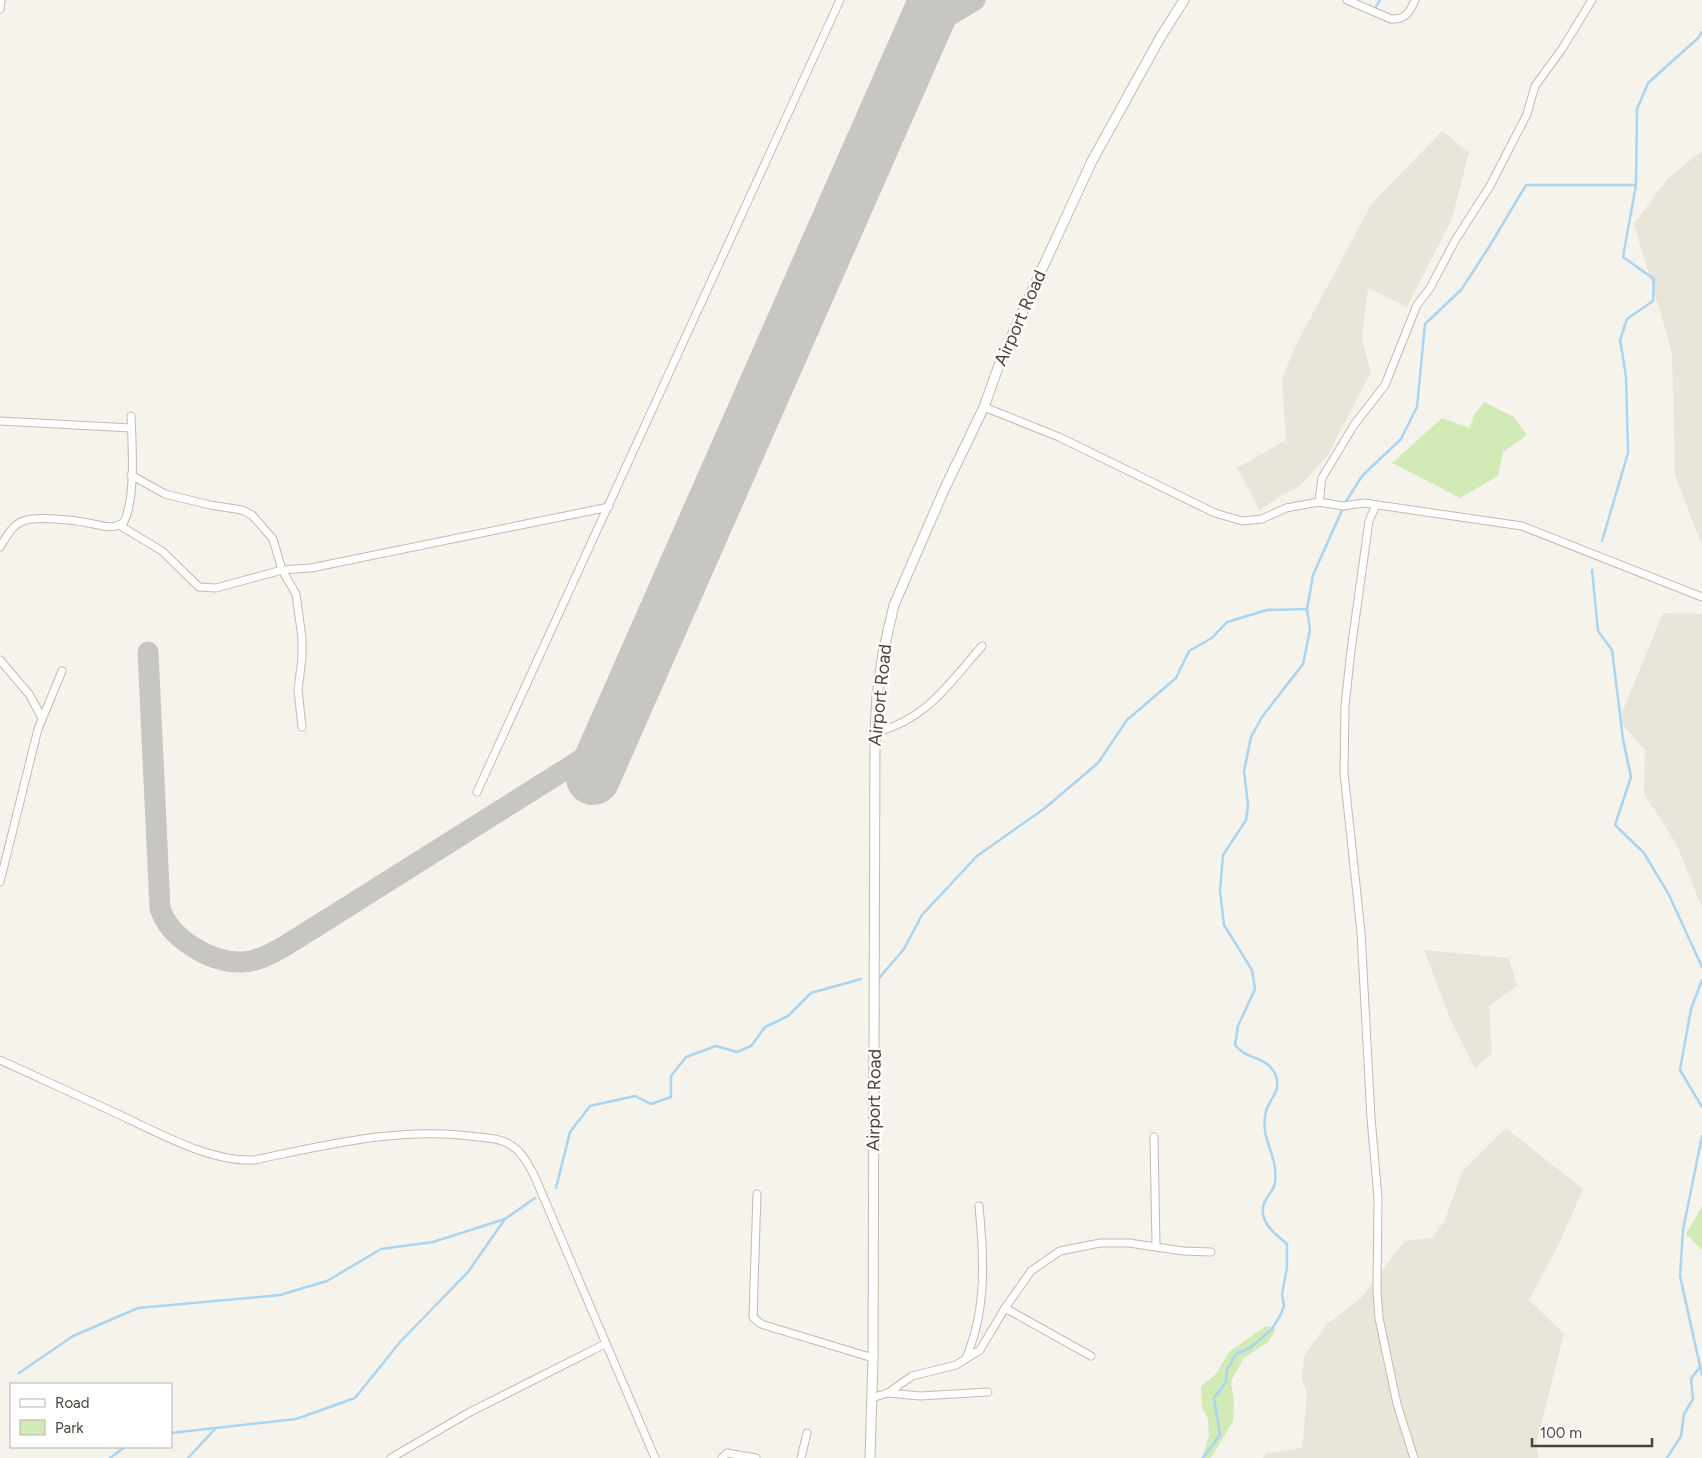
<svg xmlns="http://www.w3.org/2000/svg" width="1702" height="1458" viewBox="0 0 1702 1458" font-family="Figtree,sans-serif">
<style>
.residential{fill:#eae5da}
.green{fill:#d2eab5}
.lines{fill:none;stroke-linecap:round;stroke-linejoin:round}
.stream{stroke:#a9d4f2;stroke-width:2.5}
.taxiway{stroke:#c8c6c3;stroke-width:21}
.runway{stroke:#c8c6c3;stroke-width:54}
.minor-casing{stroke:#c2bbae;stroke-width:9}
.tertiary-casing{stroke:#c2bbae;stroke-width:11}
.minor{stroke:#fff;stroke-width:7}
.tertiary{stroke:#fff;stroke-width:9}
.labels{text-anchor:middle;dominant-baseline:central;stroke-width:5;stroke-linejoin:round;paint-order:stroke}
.street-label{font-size:18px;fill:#4b4439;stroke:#fff}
</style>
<rect width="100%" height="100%" fill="#f6f3ec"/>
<g class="residential">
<path d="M1442 131 1469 152 1452 219 1407 307 1368 288 1362 338 1371 372 1328 455 1300 486 1279 497 1260 510 1237 468 1286 440 1282 378 1297 343 1372 203Z"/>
<path d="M1702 151V546L1675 475 1672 352 1634 224 1669 177Z"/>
<path d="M1663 613 1702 614V908L1677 845 1644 794 1645 750 1619 720Z"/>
<path d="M1424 950 1509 958 1517 986 1489 1006 1492 1053 1475 1068 1449 1016Z"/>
<path d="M1506 1128 1583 1189 1558 1246 1529 1300 1564 1334 1536 1445 1539 1458H1263L1266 1453 1302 1448 1307 1394 1302 1379 1304 1356 1326 1325 1361 1298 1405 1241 1432 1238 1445 1220 1462 1172Z"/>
</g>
<g class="green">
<path d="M1484 402 1514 417 1527 435 1503 452 1498 476 1460 498 1392 463 1442 418 1469 428 1475 414Z"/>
<path d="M1702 1206V1250L1686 1234Z"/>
<path d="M1266 1326 1276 1329 1269 1341 1243 1359 1231 1382 1234 1401 1233 1421 1211 1458H1202L1209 1436 1208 1419 1202 1407 1201 1386 1215 1375 1229 1352Z"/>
</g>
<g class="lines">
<g class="stream">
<path d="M1374 10 1380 0"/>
<path d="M1345 503 1362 476 1401 439 1417 407 1425 324 1461 290 1489 247 1526 185H1636"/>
<path d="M1602 541 1628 453 1626 376 1620 340 1627 319 1653 301 1654 279 1623 257 1636 185 1637 109 1648 83 1698 38 1702 32"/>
<path d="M1592 570 1598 631 1612 650 1623 739 1631 777 1615 825 1644 853 1669 895 1702 967"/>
<path d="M880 977 904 949 922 915 977 856 1045 808 1098 763 1127 720 1176 678 1189 651 1212 638 1227 622 1267 610 1307 609"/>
<path d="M1702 980 1691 1009 1680 1070 1702 1107"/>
<path d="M1702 1136 1683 1230 1680 1276 1702 1375"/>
<path d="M556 1188 570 1132 590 1106 635 1096 651 1104 671 1097V1076L686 1057 716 1046 737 1052 751 1046 765 1027 788 1016 811 993 861 979"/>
<path d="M19 1373 73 1336 138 1308 280 1295 327 1281 381 1249 433 1242 505 1219"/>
<path d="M171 1433 296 1419 355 1398 400 1342 468 1272 505 1219 535 1198"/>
<path d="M110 1458 125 1447"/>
<path d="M188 1458 215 1429"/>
<path d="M1203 1458 1220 1435 1214 1398 1226 1382 1227 1370 1236 1354 1250 1348 1271 1330 1280 1316 1284 1306 1282 1294 1287 1267V1244C1278 1236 1265 1227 1263 1214 1261 1199 1273 1194 1275 1183 1279 1155 1259 1140 1266 1111 1270 1098 1281 1092 1276 1076 1268 1055 1247 1061 1235 1045L1238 1026 1255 989 1252 970 1224 925 1220 891 1223 855 1246 820 1248 805 1244 771 1251 737 1262 717 1303 664 1310 630 1307 609 1313 575 1343 508"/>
<path d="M1667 1458 1681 1436 1684 1414 1693 1399 1691 1379 1699 1368"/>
</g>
<g class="taxiway">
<path d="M917 43 935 24 975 0"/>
<path d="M148 652 160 908C169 938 210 963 242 962 257 962 272 953 285 946L609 742"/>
</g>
<path class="runway" d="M593 778 936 0"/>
<g class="minor-casing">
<g id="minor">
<path d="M1347 0 1391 19C1405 20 1410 12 1415 0"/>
<path d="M1592 0 1562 49 1535 86 1527 114 1490 186 1456 239 1430 288 1417 305 1385 385 1354 425 1322 478 1319 502 1343 506 1364 503 1522 526 1702 597"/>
<path d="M0 9 1 0"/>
<path d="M984 407 1059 437 1215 513 1242 521 1262 519 1286 508 1319 502"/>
<path d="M0 421 131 428"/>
<path d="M131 475 165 494 210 505 242 510 252 515 273 539 282 570 296 594 302 638V658L298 690 302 727"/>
<path d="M1376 505 1369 521 1351 650 1345 706 1344 773 1361 932 1371 1118 1378 1198 1377 1291 1379 1318 1397 1404 1414 1458"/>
<path d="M119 525 162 551 199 587 216 588 282 570 311 568 609 507"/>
<path d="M0 547C5 539 12 525 23 521 36 516 74 520 88 523 102 525 112 531 124 522 136 497 132 443 131 416"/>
<path d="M0 660 29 694 42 718"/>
<path d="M875 733C928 718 947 686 982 646"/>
<path d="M477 792 840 0"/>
<path d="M0 882 38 729 62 671"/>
<path d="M0 1060C39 1078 79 1096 118 1114 158 1133 210 1162 254 1160 326 1145 397 1127 470 1136 482 1138 496 1137 507 1143 521 1150 527 1162 534 1175L655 1458"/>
<path d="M1154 1137 1156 1246"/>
<path d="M757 1194 753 1317 761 1324 873 1358"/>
<path d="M1005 1308 1091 1356"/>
<path d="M966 1358C987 1309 984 1258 979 1206"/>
<path d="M888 1393 920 1396 988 1392"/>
<path d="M871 1398 888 1393 912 1376 956 1365 980 1350 1005 1308 1031 1271 1060 1251 1100 1243H1129L1183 1251 1211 1252"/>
<path d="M391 1458 470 1412 605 1344"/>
<path d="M722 1458 727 1453 756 1458"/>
<path d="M801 1458 807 1433"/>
</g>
</g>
<g class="tertiary-casing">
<path id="tertiary" d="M870 1458 873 1358 875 733 877 695 883 653 894 605 944 490 984 407 999 365 1036 282 1092 161 1160 38 1184 0"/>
</g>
<use href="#minor" class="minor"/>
<use href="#tertiary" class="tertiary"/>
</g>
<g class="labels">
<g class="street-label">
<text transform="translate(1020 318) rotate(-66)">Airport Road</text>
<text transform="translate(880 695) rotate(-84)">Airport Road</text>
<text transform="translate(874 1100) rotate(-89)">Airport Road</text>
</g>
</g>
<rect x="10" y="1383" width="162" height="65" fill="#ffffff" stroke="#b7b4b0"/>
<rect x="20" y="1399" width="25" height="8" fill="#ffffff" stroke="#b7b4b0"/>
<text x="55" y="1408" font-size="15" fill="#4b4439">Road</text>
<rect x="20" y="1420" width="25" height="15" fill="#d2eab5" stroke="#b7b4b0"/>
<text x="55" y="1433" font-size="15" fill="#4b4439">Park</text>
<path d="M1532 1438v8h120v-8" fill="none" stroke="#4b4439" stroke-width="2.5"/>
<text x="1540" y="1438" font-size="15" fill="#4b4439" stroke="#ffffff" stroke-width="4" paint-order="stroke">100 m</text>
</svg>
